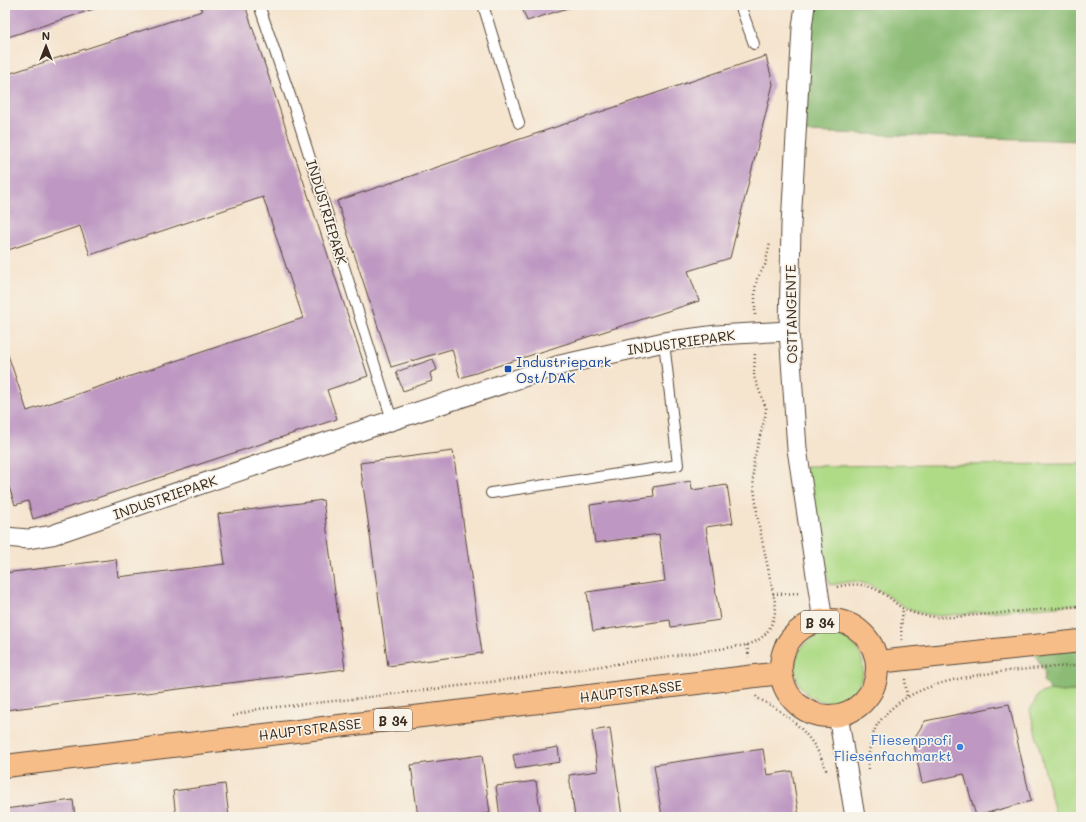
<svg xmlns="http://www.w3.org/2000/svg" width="1086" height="822" viewBox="0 0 1086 822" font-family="Mali,sans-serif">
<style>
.green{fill:#afdb87;stroke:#758252}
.forest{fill:#8bbb74;stroke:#637249}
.building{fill:#be98c2}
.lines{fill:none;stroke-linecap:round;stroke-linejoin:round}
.lane-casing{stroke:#574638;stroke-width:12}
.street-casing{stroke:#574638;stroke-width:21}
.primary-casing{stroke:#574638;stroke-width:24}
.path{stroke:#574638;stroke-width:2.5;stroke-dasharray:1 3;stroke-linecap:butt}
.lane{stroke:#fff;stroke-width:10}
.street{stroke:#fff;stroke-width:19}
.primary{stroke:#f7bd88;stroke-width:22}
.transit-dot{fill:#1a4fb4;stroke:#f7f3e8;stroke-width:1.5}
.shop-dot{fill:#3f7fe0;stroke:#f7f3e8;stroke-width:1.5}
.labels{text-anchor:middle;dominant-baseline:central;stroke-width:3.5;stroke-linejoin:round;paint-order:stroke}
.shield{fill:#f7f3e8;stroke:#73665b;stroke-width:1}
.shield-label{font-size:13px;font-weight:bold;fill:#3b2a1e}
.street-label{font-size:14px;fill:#3b2a1e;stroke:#f7f3e8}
.transit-label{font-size:14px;fill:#164399;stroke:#f7f3e8;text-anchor:start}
.shop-label{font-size:14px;fill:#366cbe;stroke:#f7f3e8;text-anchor:end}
</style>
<rect width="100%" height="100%" fill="#f7f3e8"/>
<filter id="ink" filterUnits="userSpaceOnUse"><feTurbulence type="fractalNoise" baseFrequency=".025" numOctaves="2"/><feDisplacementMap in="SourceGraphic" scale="8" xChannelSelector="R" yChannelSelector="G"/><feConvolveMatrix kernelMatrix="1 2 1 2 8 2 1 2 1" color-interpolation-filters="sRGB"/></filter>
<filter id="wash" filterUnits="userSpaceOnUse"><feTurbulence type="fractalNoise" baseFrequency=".012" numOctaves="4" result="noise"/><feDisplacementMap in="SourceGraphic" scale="16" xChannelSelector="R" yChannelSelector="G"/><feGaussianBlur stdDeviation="0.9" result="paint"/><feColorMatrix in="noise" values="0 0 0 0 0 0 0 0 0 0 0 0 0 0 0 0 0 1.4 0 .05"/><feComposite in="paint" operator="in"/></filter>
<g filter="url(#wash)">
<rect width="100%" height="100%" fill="#f5e4ce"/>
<g class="green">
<path d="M1081 464V604L940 616 925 614 905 607 871 585 854 581 830 585 817 546 805 466Z"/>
<circle cx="829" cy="668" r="34"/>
<path d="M1050 690 1062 692 1081 690V817H1056L1030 710 1039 694Z"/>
</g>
<g class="forest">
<path d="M815 5H1081V141L803 132Z"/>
<path d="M1081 641V690L1062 692 1050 690 1043 681 1045 671 1030 647Z"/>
</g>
<g id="blocks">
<g class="building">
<path d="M5 5H106L5 38Z"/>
<path d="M200 5H245L368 376 327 390 337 419 33 519 28 501 15 505 5 475V346L27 411 303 318 263 197 90 255 80 226 5 251V75L202 11Z"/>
<path d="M521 5H577L527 21Z"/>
<path d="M766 56 773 84 730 258 688 271 699 301 460 378 452 349 391 367 337 201Z"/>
<path d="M433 359 437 370 430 373 432 381 403 391 396 372Z"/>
<path d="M453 451 482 653 388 666 360 463Z"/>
<path d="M691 481 692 490 727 485 733 523 706 527 720 620 671 627 670 620 593 631 587 592 665 581 659 534 595 543 590 505 654 496 653 487Z"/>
<path d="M323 500 345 669 5 710V573L116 559 118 577 225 564 218 514Z"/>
<path d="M1009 704 1031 801 976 816 964 774 922 783 913 740 925 721Z"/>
<path d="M610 728 622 817H575L569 775 598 771 592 731Z"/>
<path d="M558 747 560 762 516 769 513 755Z"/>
<path d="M763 749 767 775 792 771 799 817H662L654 765Z"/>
<path d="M482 755 490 813 463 817H418L411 765Z"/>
<path d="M536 781 541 817H500L496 786Z"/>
<path d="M225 784 229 817H176L173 791Z"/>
<path d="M73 800 75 817H6L5 809Z"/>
</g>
</g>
</g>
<g filter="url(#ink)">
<use href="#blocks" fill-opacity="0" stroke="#574638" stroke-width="1"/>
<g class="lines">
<g class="lane-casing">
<g id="lane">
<path d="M259 5 294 107 392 420"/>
<path d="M483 5 519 123"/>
<path d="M740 5 754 44"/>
<path d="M491 493 678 465 664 342"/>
</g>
</g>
<g class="street-casing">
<g id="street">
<path d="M805 5 802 28 791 225 789 331 797 449 823 621"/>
<path d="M5 537 28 539 52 535 266 462 560 365 664 342 717 335 789 331"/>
<path d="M838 715 855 817"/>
</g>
</g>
<g class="primary-casing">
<g id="primary">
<circle cx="829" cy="668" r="48"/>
<path d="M877 662 1081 641"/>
<path d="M5 766 781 673"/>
</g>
</g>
<g class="path">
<path d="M755 315V289L757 279 765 265 770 243"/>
<path d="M837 587C859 581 875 586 892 600 896 603 899 607 904 609 920 617 938 618 955 617L1081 606"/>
<path d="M773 594 801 593"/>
<path d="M902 640 901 627 903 609"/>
<path d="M747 645 749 657"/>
<path d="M905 679 907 697"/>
<path d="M756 696 757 698C790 714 816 737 827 773"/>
<path d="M233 716 258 709 362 698 498 681 747 645C766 639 773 627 776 607L758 520 753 479 754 459 765 417 766 408 754 377 755 352"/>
<path d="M868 769C868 754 870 739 877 725 879 721 884 717 887 713 925 671 1026 670 1081 665"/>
</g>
<use href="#lane" class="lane"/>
<use href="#street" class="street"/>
<use href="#primary" class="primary"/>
</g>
</g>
<rect class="transit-dot" x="504" y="365" width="8" height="8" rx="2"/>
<circle class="shop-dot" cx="960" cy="747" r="4"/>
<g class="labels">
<g class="shield">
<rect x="801" y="611" width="38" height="22" rx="3"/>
<rect x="374" y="709" width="38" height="22" rx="3"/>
</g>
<g class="shield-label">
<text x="820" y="622">B 34</text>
<text x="393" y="720">B 34</text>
</g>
<g class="street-label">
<text transform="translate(327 212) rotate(73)">INDUSTRIEPARK</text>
<text transform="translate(791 314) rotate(-91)">OSTTANGENTE</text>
<text transform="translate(681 342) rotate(-8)">INDUSTRIEPARK</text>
<text transform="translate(165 497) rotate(-19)">INDUSTRIEPARK</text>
<text transform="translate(631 691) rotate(-7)">HAUPTSTRASSE</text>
<text transform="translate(310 729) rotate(-7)">HAUPTSTRASSE</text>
</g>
<g class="transit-label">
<text x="516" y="361">Industriepark<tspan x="516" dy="16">Ost/DAK</tspan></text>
</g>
<g class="shop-label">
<text x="952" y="739">Fliesenprofi<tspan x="952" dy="16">Fliesenfachmarkt</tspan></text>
</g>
</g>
<rect width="1086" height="822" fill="none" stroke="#f7f3e8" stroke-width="20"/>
<g transform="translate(46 46)" stroke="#f7f3e8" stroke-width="3" paint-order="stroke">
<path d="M0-3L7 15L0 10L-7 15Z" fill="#3b2a1e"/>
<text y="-6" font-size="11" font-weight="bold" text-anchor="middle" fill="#3b2a1e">N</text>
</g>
</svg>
